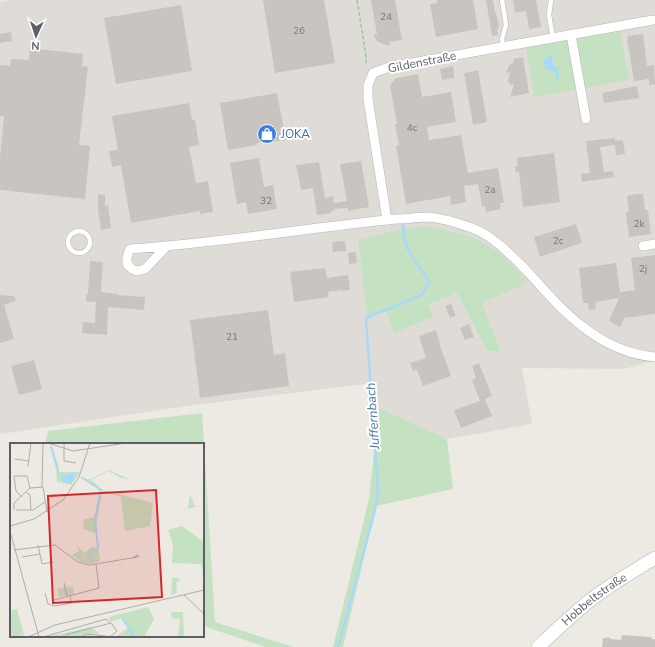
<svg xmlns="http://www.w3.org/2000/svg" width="655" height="647" viewBox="0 0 655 647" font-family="'Nunito Sans',sans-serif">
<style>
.industrial{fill:#dfdcd8;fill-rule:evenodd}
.green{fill:#c4e2c2}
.water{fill:#a9d9f8}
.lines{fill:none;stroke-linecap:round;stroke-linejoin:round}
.stream{stroke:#a9d9f8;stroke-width:2.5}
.building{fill:#c8c5c0}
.lane-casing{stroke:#b4b6ba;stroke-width:5.5}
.street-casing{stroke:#b4b6ba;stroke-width:10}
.secondary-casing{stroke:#b3b6ba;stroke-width:14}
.path{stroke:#9cc3a4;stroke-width:1.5;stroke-dasharray:4 2;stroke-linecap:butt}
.lane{stroke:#fff;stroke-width:4.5}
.street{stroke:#fff;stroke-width:9}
.secondary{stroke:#fff;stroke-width:13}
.labels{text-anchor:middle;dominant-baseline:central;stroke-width:4;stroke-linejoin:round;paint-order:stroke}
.number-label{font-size:10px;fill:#77787a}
.street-label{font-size:12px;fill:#5c5f63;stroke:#fff}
.shop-label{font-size:12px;fill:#366cbe;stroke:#fff;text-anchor:start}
.water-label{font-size:13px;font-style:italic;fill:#477ba8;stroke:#fff}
.inset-river{fill:none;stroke:#a9d9f8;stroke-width:2}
.inset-road{fill:none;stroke:#afaeac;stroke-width:1}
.view{fill:#d62828;fill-opacity:0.15;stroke:#d62828;stroke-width:2}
.inset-edge{fill:none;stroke:#5c5f63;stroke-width:2}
</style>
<rect width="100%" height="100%" fill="#edeae3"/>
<path class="industrial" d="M12 0H655V360L624 369 522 368 532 424 447 439 379 408 373 383 187 406 0 434V2ZM392 231 528 283 482 303 501 351H487L457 293 428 305 434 317 394 333 386 312 367 317 358 240Z"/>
<g class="green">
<path d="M620 31 629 80 534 97 526 48Z"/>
<path d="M425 226C438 229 455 231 468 236 492 244 511 264 528 283L482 303 501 351H487L457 293 428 305 434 317 394 333 386 312 367 317 358 240 392 231Z"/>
<path d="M379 408 447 439 453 489 376 506 343 647H333L369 499Z"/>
<path d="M202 413 215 622 293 647H266L203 626V444H45L48 431Z"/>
</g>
<path class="water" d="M548 55H552L553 65 559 69 558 81H557L554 71 548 70 545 68 543 59H548Z"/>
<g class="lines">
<path class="stream" d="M338 647 374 514 378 492 366 318 422 295 429 282 408 250 405 240 403 225"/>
</g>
<g class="building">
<path d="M263 0H324L335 63 275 73Z"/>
<path d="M371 0H395L402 40 389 42 390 46 383 44 377 41 373 35 377 34Z"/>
<path d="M437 0H473L478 29 436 37 430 4 437 3Z"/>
<path d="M486 0H493L495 13 496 12 499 28 497 29 498 35 492 36Z"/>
<path d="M513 0H536L541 27 529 29 526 11 515 13Z"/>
<path d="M181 5 192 71 116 84 104 18Z"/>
<path d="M11 32 12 41 0 43V34Z"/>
<path d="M643 34 647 66 654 65 655 84 649 85V79L634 81 628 44 627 43V41L628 40 627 36Z"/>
<path d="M30 48 83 54 82 66 88 67 79 145 90 146 85 199 0 190V158L4 116H0V65L10 66 11 59 29 60Z"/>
<path d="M523 57 529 93 510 97 514 84 510 85 509 82H508L510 72 506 73 509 66 514 61 513 59Z"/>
<path d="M453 66 454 78 442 80 440 69Z"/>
<path d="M478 70 487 122 473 125 464 73Z"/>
<path d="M418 74 422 97 451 92 456 122 427 127 429 140 461 135 468 173 498 168 504 203H500L501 209 486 212 485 206H482L478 184 464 186 466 202 451 205 450 196 406 204 396 146 399 145 395 124H397L390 86 396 78Z"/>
<path d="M637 86 639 98 604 103 602 93Z"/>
<path d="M277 93 286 140 271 142V140L257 143V145L228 150 220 103Z"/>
<path d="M189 103 192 120 195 119 199 145 189 147 196 183 208 181 213 212 200 214V211L131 223 121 165 112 167 109 151 118 150 112 116Z"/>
<path d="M615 138V141L623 140 625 154 616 155 615 145 600 147 604 172 613 171 614 177 582 182 581 174 590 173 586 141Z"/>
<path d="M554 153 560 202 523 207 519 172 516 173 515 166H518L517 158Z"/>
<path d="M259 158 264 187 273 185 277 209 248 214 246 202 237 204 230 163Z"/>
<path d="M361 161 369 207 348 211V208L333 209 334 211H331V213L317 215 313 188 301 190 296 165 319 162 325 198 333 196 334 203 347 201 340 164Z"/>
<path d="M98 194 105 195V206L108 205 111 228 101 230 98 210Z"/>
<path d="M634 194H643L645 210H648L651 234 629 237 626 213 629 212 627 196 633 195Z"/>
<path d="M576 224 582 243 540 257 534 237Z"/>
<path d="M345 241 346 251 333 252 332 242Z"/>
<path d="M356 252 357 263 349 264 348 253Z"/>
<path d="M655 255V314L624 318 620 327 609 321 619 298 595 302 596 309 589 310 588 303H583L579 268 616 263 620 292 635 290 631 258Z"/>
<path d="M90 261 103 262 101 292 118 294V295L145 297 144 310 108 307 107 335 82 333 83 322 95 323 96 302 86 301V294H88Z"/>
<path d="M325 268 327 278 348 275 350 290H345L344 292 342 290 328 292 329 297 294 302 290 272Z"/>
<path d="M0 295 14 296 16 301 4 305 14 339 0 343Z"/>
<path d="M451 304 456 316 450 318 445 306Z"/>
<path d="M268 310 274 355 285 353 289 386 200 398 190 320Z"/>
<path d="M469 324 474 337 465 340 460 328Z"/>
<path d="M436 330 440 343H439L451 376 423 386 417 370 413 371 410 363 426 358 419 336Z"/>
<path d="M34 360 42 389 19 395 11 366Z"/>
<path d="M479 363 492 396 485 399 492 416 461 428 454 410 480 401 472 380 476 378 472 366Z"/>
<path d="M622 635 651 637 652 639H655V647H602L603 638H607L608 637 611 639 621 640Z"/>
</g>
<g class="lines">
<g class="lane-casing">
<g id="lane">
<path d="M502 0 506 25 502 39 503 47"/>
<path d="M551 0 549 15 553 38"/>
<circle cx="79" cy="242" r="11"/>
</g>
</g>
<g class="street-casing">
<g id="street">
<path d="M571 35 586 119"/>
<path d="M387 220 368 99V85L373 73 389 67 653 20"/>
<path d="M167 246 145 269 137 271 132 269 127 264V257L130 249C186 245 241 238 295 231 329 227 363 222 397 219 407 219 418 217 428 217 442 218 458 223 472 228 493 236 510 254 526 270 562 310 598 352 655 357"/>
<path d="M643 246 655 244"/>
</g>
</g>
<g class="secondary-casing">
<g id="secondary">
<path id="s1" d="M538 647C555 631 571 616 588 602 609 585 632 572 655 558"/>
</g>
</g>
<path class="path" d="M357 0 366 56V65"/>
<use href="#lane" class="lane"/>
<use href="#street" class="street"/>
<use href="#secondary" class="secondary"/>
</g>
<defs>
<g id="shop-disc" transform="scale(1)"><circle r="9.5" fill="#3f7fe0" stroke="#fff"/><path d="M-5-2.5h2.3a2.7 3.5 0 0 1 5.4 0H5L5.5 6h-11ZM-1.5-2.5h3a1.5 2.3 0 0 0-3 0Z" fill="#fff"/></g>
</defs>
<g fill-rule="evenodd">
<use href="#shop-disc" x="267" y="134"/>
</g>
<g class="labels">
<g class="number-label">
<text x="386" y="17">24</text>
<text x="299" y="31">26</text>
<text x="412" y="128">4c</text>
<text x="490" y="190">2a</text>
<text x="266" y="201">32</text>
<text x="639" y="224">2k</text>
<text x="558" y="241">2c</text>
<text x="643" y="269">2j</text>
<text x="232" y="337">21</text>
</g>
<g class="street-label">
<text transform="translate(422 62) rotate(-11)">Gildenstraße</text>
<text stroke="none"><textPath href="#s1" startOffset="74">Hobbeltstraße</textPath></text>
</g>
<g class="shop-label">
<text x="281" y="134">JOKA</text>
</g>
<g class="water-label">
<text transform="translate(373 416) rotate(-94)">Juffernbach</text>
</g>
</g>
<g transform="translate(10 443)">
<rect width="194" height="194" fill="#edeae3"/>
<path d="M39 0 48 20 49 29H70L62 42 47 39 46 21ZM61 30 66 32 61 41 52 38 51 34ZM99 27 119 36 111 35 99 28 81 37 93 47 143 60 140 83 115 88 111 54 92 48 85 90 74 86 73 77 85 74 90 48 78 37 71 35 81 36ZM180 52 185 63 194 62 162 69 178 65ZM172 83 194 99V133L191 121 162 120 163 102 158 87ZM66 101 74 110 84 103 85 106 88 105 90 118 79 121 69 118 62 112 69 108ZM162 135H169L170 138 166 139 167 150 161 152ZM63 143 64 151 49 154 47 146ZM138 164 144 176 134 194H105L118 185 112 175 100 179 99 174ZM7 166 14 192 0 194V168ZM161 169H173L174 194H168L170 176 162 175ZM81 184 90 191H84L83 194H36Z" fill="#c4e2c2" fill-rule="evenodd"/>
<path d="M61 30 66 32 61 41 52 38 51 34Z" fill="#a9d9f8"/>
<path class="inset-river" d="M41 3 49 32M71 34 91 47 85 76 88 105 78 111 83 119M112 175 125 194"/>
<path class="inset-road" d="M38 0 63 8 116 0M54 0V18L66 20M5 16 19 18M18 23 21 0M32 44 33 0M16 49 20 52 21 67M12 54 6 48 4 33H17L20 45M4 67V60L20 45 33 44 37 69M6 67H23L35 59M0 83 24 76 53 57 69 34 80 0M0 88 29 194M28 102 32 121 43 119M4 107 45 102 68 119 79 122 128 114V112L122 115M12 114 30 111M54 140 57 153M35 150 38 161 45 163 61 160 60 153M174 152 194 171M44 157 89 145 86 121M55 192 101 180 107 188 101 193M18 194 45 182 194 147M33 194 96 176 100 180M71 194 77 191 103 194"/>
<path class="view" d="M146 47 152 154 43 160 38 53Z"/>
<rect width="194" height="194" class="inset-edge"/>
</g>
<g transform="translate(36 36) rotate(183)" stroke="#ffffff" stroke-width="3" paint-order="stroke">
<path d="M0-3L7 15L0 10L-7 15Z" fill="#5c5f63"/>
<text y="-6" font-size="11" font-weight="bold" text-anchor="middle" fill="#5c5f63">N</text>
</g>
</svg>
